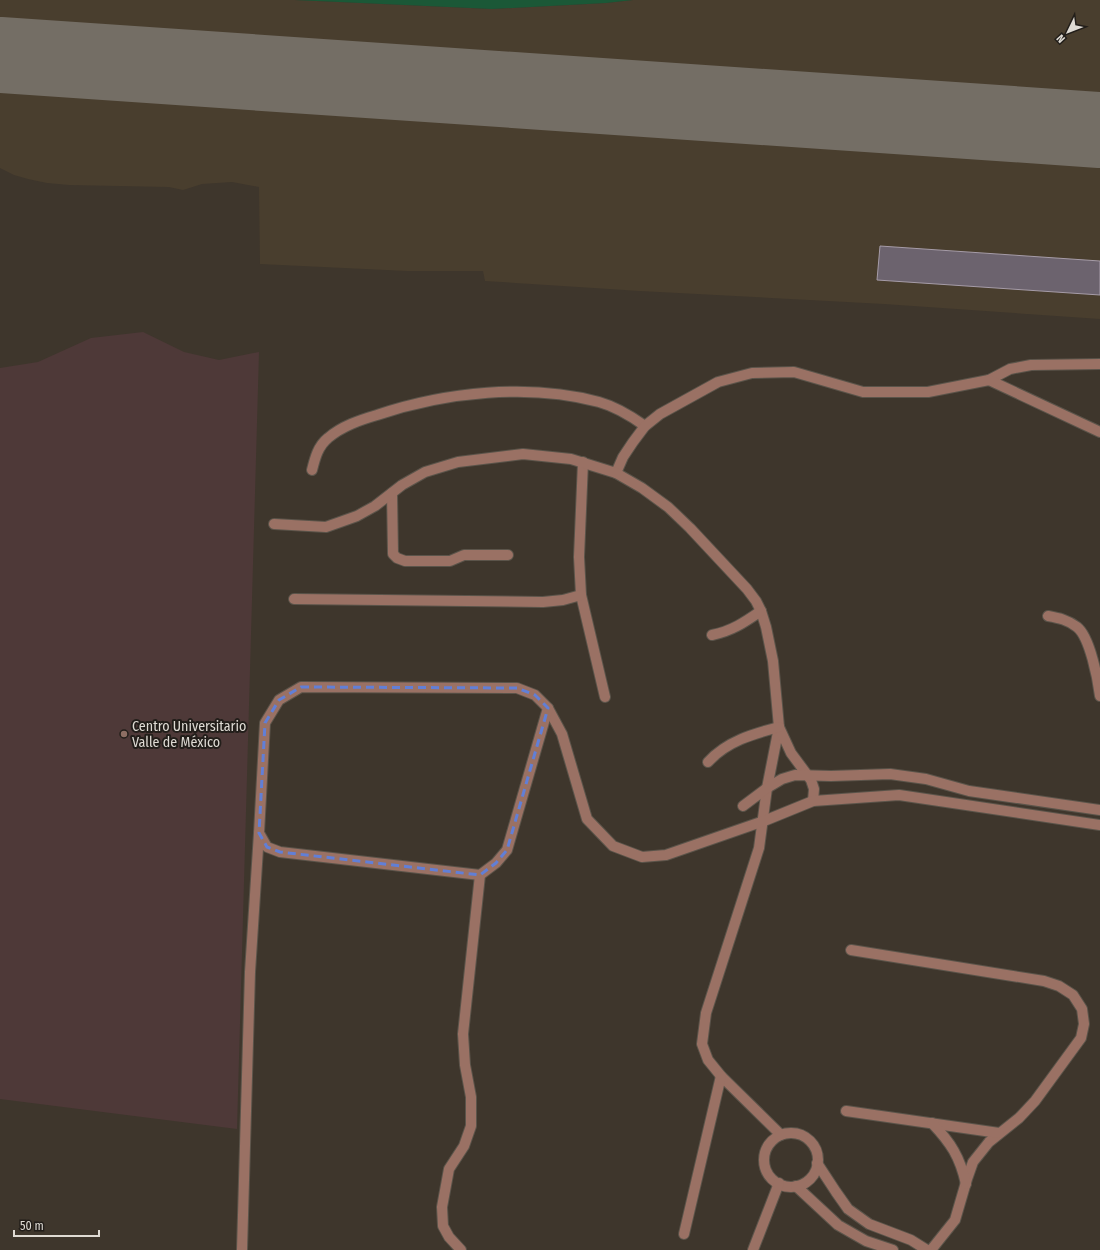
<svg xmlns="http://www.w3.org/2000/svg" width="1100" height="1250" viewBox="0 0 1100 1250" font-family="'Fira Sans Condensed',sans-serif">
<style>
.built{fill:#493e2e}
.education{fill:#4e3938}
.green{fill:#1b5837}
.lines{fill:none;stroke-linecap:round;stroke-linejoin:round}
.runway{stroke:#746e65;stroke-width:76}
.building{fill:#6c636e;stroke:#a69ca8}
.minor-casing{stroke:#5b544a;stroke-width:12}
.minor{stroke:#9a7164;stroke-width:10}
.marked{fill:none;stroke:#617fd7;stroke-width:3;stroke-dasharray:8 5;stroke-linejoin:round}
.education-dot{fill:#8d6e63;stroke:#221e1a;stroke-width:1.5}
.labels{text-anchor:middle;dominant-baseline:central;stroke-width:4;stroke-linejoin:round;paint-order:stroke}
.poi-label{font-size:14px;fill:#dfdbd4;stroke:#221e1a;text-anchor:start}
</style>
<rect width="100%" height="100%" fill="#3e362c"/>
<path class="built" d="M0 0H295L492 9 606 3 633 0H1100V319L884 304 640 291 485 281 483 271H407L260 264 259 187 232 182 202 184 183 190 169 187 69 185 47 183 28 179 14 175 0 168Z"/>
<path class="education" d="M143 332 184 352 219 360 259 352 237 1129 0 1099V368L38 362 91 338Z"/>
<path class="green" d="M295 0H633L606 3 492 9Z"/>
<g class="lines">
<path class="runway" d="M0 55 1100 130"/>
</g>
<path class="building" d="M880 246 1100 261V295L877 280Z"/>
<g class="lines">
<g class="minor-casing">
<g id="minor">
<path d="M989 380 1010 369 1031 365 1100 364"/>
<path d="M583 462 579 557 581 595 605 697"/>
<path d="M312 470C315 458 318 446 328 438 342 426 360 420 377 415 445 392 530 383 599 402 617 407 631 416 645 426"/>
<path d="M616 473 623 457 633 442 645 426 660 414 718 382 752 373 794 372 863 392H928L989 380 1100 432"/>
<path d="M392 493 393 554 397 558 405 561H450L464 555H508"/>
<path d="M274 524 326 527 343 521 357 516 375 506 402 485 425 472 458 462 523 454 571 459 616 473 642 488 668 507 690 528 747 589 756 601 761 611 766 627 773 661 779 727 767 788 759 848 706 1013 702 1044 708 1060 721 1076 781 1135"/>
<path d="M294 599 543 602 563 600 581 595"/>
<path d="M1048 616C1059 618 1068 620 1077 627 1090 637 1098 680 1100 696"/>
<path d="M712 635C732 631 745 622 761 611"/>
<path d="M779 727 791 753 811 780 814 789 813 801"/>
<path d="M708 762C727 741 753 734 779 727"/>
<path d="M743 806 767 788 782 779 795 775 831 776 890 774 926 779 969 791 1100 810"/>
<path d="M480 875 280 852 267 847 259 833 265 723 279 700 301 687 517 688 535 695 548 708 562 734 587 819 613 846 642 857 666 855 764 821 813 801 899 795 1100 825"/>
<path d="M851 950 1044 981 1059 986 1073 995 1082 1009 1084 1024 1081 1038 1035 1101 1019 1118 989 1142 973 1162 967 1179 955 1220 931 1250"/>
<path d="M846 1111 999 1133"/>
<path d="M932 1123C951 1143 960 1157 966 1184"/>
<circle cx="791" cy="1160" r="27"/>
<path d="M817 1163 836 1192 848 1209 869 1224 911 1240 927 1250"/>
<path d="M796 1186 838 1225 866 1241 893 1250"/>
<path d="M684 1234 721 1076"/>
<path d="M242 1250 250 972 259 833"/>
<path d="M461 1250 449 1237 443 1226 442 1207 449 1169 464 1146 471 1126V1097L465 1065 463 1034 480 875 496 863 507 850 548 708"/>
<path d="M753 1250 779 1183"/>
</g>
</g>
<use href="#minor" class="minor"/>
</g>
<path class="marked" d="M301 687 517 688 535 695 548 708 507 850 496 863 480 875 280 852 267 847 259 833 265 723 279 700Z"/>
<circle class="education-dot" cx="124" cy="734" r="4"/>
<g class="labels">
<g class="poi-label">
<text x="132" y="726">Centro Universitario<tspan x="132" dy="16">Valle de México</tspan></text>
</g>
</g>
<g transform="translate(1068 32) rotate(227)" stroke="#221e1a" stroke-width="3" paint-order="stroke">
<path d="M0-3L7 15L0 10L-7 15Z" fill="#dfdbd4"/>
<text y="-6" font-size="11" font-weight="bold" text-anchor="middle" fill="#dfdbd4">N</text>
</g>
<path d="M14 1230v6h85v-6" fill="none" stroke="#dfdbd4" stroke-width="2"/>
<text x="20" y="1230" font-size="12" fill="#dfdbd4" stroke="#221e1a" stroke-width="3" paint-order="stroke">50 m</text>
</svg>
